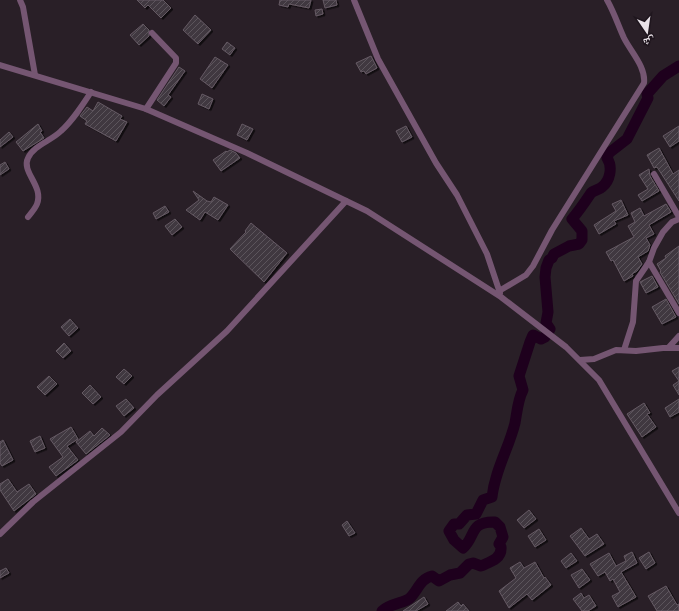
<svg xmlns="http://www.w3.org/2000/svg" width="679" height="611" viewBox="0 0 679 611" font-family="'Sofia Sans Condensed','Noto Naskh Arabic',sans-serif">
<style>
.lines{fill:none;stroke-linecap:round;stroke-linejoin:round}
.river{stroke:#1e001d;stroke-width:11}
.building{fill:url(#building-hatch);stroke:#655a64;filter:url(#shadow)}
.minor{stroke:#755672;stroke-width:6}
</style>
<defs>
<pattern id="building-hatch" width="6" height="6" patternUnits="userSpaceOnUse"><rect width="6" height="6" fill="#413740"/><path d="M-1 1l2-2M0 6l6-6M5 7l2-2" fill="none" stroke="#5c545c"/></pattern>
<filter id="shadow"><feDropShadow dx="2" dy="1.5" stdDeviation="0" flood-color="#0009"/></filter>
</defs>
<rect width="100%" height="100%" fill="#291f27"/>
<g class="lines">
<path class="river" d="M382 611C391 603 405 603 410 598 418 590 420 579 432 576L439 581 450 575 460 573 469 564 473 563 481 566C490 562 502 559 501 547L499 544 503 537 500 527 495 522C469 521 476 537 463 548L454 540 449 531 454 524H459L467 515 476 514 483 500 492 497C495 470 509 448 515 423 517 412 518 399 523 390L519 376 530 342 533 335 541 339 545 337 550 329 546 323 548 312 545 277 546 268 549 260 552 258 554 254 569 246 579 244 582 240V231L572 219C579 211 585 202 591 193 594 190 599 190 602 187 610 181 613 167 607 158L609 153 627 139 648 98 647 94 663 76 679 66"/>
</g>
<g class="building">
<path d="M137 0H163L171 8 161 18 148 5 145 8Z"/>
<path d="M280 0H311L309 8 289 4 288 7 279 5Z"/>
<path d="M323 0H336L337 5 325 8Z"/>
<path d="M322 9 323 14 316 16 315 10Z"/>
<path d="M195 15 211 30 198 44 183 30Z"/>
<path d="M143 24 149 30V36L139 45 130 35Z"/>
<path d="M227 42 235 48 230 55 222 49Z"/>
<path d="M371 56 377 68 366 74 364 71 361 72 356 63Z"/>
<path d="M215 57 228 65 212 88 200 79Z"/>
<path d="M179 67 185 71 168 95 171 97 164 106 157 100Z"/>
<path d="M202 94 213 99 209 109 198 104Z"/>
<path d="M98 102 122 116 120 119 127 122 116 141 85 124 87 121 80 116 87 107 93 111Z"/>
<path d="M38 124 42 131 40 132 44 138 23 151 16 142Z"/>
<path d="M242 124 253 129 247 140 237 135Z"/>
<path d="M406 126 412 137 402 142 396 131Z"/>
<path d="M679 126V141L670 147 663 136Z"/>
<path d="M9 132 13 137 0 147V140Z"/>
<path d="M659 148 673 174 679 170V201L657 167 654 168 647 155Z"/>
<path d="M230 150 236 153 240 158 221 171 213 160 226 151 227 152Z"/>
<path d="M5 162 9 169 0 175V165Z"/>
<path d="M649 169 650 176 659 191 642 201 638 195 648 189 639 175Z"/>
<path d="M193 191 207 201 211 202 214 197 228 205 218 220 205 212 200 220 186 210 199 200Z"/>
<path d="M621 200 628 215 614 221 616 224 599 234 594 225 616 211 612 204Z"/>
<path d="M666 204 671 212 649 225 654 234 646 238 650 245 648 251 638 257 642 264 637 271 632 274 633 276 624 281 613 260 611 261 606 252 634 237 628 226 635 222 631 213 640 208 644 216Z"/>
<path d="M165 206 169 212 156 219 153 213Z"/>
<path d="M175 219 182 227 172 235 165 226Z"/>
<path d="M251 223 287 253 264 282 230 249 246 232 245 231Z"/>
<path d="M679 246V304L660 272 661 271 657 264 666 258 665 256Z"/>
<path d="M652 276 658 287 646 293 640 282Z"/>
<path d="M666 299 676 317 662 324 652 307Z"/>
<path d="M70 319 78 328 69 336 61 327Z"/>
<path d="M64 343 71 351 63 358 56 351Z"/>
<path d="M679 367V395L673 385 679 381 672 371Z"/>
<path d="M124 369 132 376 124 384 116 377Z"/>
<path d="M49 376 57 384 45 395 37 387Z"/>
<path d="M90 385 101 397 93 404 82 393Z"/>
<path d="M126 399 134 408 124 416 116 406Z"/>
<path d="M679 399V412L670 417 665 408Z"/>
<path d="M644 403 650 413 647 414 656 427 642 437 627 414Z"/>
<path d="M71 427 78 439 67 446 78 460 56 476 49 467 63 457 50 439Z"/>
<path d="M102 428 110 435 86 454 76 442 90 431 94 436Z"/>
<path d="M40 436 45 448 35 452 30 441Z"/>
<path d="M3 440 13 460 2 466 0 463V442Z"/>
<path d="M8 479 17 492 29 484 36 494 14 511 0 490V484Z"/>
<path d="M529 510 536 519 524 528 517 520Z"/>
<path d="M347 521 355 533 349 536 342 525Z"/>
<path d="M581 528 589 539 597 534 604 544 585 556 570 536Z"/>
<path d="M539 529 546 540 535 547 528 536Z"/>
<path d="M632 552 637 563 621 572 636 597 618 607 612 596 620 592 613 579 610 581 605 572 598 576 590 564 609 553 616 566 626 561 624 556Z"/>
<path d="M649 552 655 563 646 569 639 558Z"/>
<path d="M571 553 577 561 566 568 561 561Z"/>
<path d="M520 562 524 568 535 562 544 578 545 577 551 585 532 600 527 594 509 608 499 591 516 578 510 568Z"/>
<path d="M6 568 9 573 0 578V571Z"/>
<path d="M582 569 590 580 579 588 571 575Z"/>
<path d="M666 586 677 605 679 604V611H657L648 596Z"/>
<path d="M581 593 584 598 589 595 596 606 588 611H582L573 599Z"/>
<path d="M424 597 428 604 416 611H403Z"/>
<path d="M458 602 461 606 463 604 469 611H446Z"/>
</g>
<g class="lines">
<g class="minor">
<path d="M20 0 23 7 35 75"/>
<path d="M354 0 378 59 436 163 457 195 487 254 500 293"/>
<path d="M0 65 146 109 247 153 367 211 501 297 566 347 599 380 679 513"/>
<path d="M146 109 176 63V58L152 33"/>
<path d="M654 174 679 217"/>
<path d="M28 217C31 213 35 209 37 204 44 186 21 172 28 158 34 145 51 141 61 131 73 120 82 106 91 92"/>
<path d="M649 262 679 313"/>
<path d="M499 291 526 275 533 266 552 230 644 83C646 67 631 52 624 38 618 25 614 12 607 0"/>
<path d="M669 347 679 336"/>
<path d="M624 350 633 322 636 281 649 262 654 248 663 232 672 222 679 219"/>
<path d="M580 360 594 359 616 350 636 351 663 348H679"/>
<path d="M0 534 33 502 121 432 157 395 227 331 346 201"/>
</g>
</g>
<g transform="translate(647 32) rotate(167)" stroke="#1f161e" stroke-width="3" paint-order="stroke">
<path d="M0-3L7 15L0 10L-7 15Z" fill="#e8e1e7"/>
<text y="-6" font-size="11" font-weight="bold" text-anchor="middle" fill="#e8e1e7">ش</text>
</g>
</svg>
